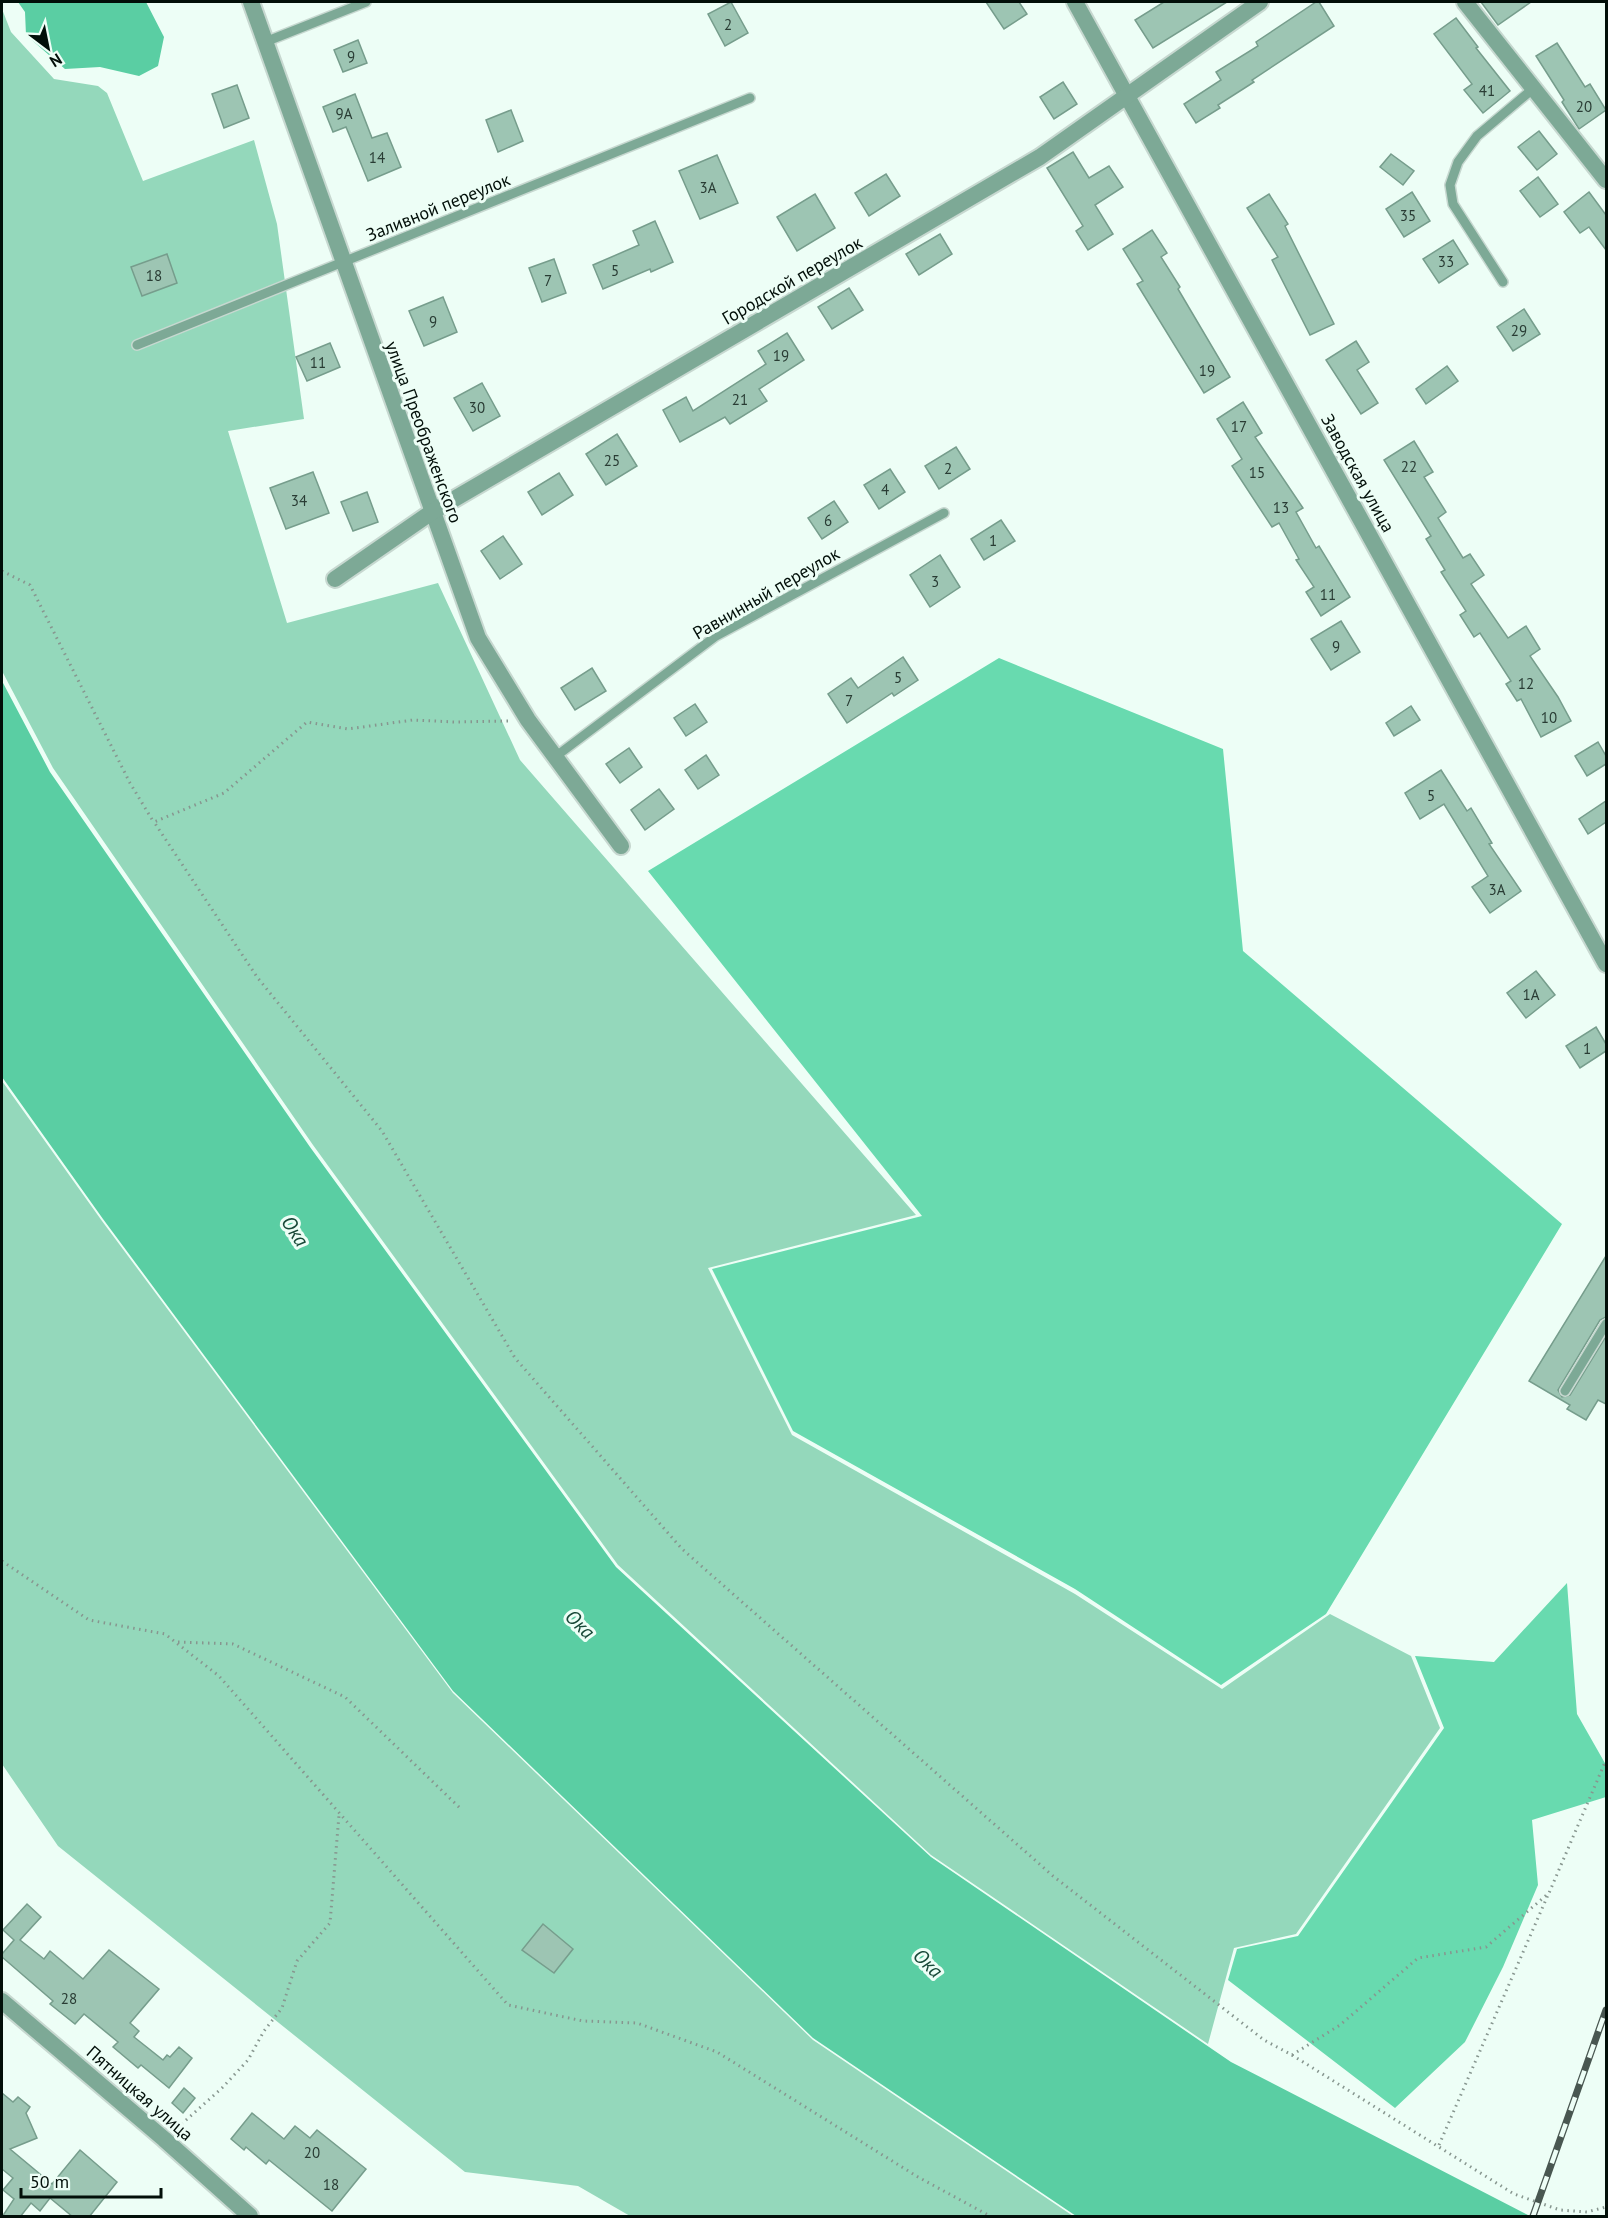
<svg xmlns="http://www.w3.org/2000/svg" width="1608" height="2218" viewBox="0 0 1608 2218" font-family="'PT Sans',sans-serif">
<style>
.green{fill:#94d8bb}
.forest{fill:#68daaf}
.water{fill:#5acea3}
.building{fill:#9dc5b3;stroke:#769d8c;stroke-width:1.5}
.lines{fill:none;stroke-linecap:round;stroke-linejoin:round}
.service-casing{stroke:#c7d8d0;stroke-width:12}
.minor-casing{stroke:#c7d8d0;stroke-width:20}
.path{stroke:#87968f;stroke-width:3;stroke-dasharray:1.5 4.5;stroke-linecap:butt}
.service{stroke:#7da996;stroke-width:9}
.minor{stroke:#7da996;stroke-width:16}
.rail-casing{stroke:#495751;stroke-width:7}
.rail{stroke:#edfef6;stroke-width:4.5;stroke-dasharray:14;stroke-linecap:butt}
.labels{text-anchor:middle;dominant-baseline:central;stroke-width:6;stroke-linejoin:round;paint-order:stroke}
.number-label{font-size:15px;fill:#293c34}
.street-label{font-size:18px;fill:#020f09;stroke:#edfef6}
.water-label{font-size:20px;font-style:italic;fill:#184938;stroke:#edfef6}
</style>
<rect width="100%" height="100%" fill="#edfef6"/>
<g class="green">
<path d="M2 9 11 32 54 79 98 86 107 93 143 181 254 140 277 224 304 419 228 431 287 623 438 583 520 760 916 1215 708 1268 792 1435 1075 1594 1222 1689 1330 1614 1411 1656 1440 1728 1296 1934 1234 1948 1208 2044 931 1855 618 1565 313 1145 53 768 2 671Z"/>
<path d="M2 1081 102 1221 453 1693 813 2040 1073 2216H630L578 2186 465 2172 58 1846 2 1764Z"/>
</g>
<g class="forest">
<path d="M999 658 1223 749 1243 951 1562 1224 1326 1614 1221 1685 1075 1589 793 1431 712 1269 922 1216 648 871Z"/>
<path d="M1567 1583 1577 1714 1606 1765V1797L1532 1820 1538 1885 1503 1967 1465 2042 1395 2108 1228 1980 1237 1949 1298 1936 1444 1728 1415 1656 1494 1662Z"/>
</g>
<g class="water">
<path d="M18 2H146L164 37 158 66 139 76 100 67 65 69 26 35 25 12Z"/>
<path d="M2 681 50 772 310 1147 616 1567 931 1857 1231 2062 1530 2216H1076L813 2038 453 1691 103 1219 2 1077Z"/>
</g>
<g class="building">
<path d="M731 2 748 33 725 46 708 14Z"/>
<path d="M986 2H1019L1027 14 1004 29Z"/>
<path d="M1164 2H1227L1153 48 1135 20Z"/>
<path d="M1316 2H1319L1334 26 1252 80 1254 82 1218 105 1220 108 1196 123 1184 104 1221 80 1216 72 1258 46 1256 42Z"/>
<path d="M1481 2H1531L1498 25Z"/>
<path d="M1456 18 1478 47 1476 48 1510 91 1483 113 1464 90 1472 84 1434 34Z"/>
<path d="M358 40 367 63 343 72 334 50Z"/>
<path d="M1557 43 1585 87 1590 84 1606 110 1579 129 1562 102 1564 100 1536 56Z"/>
<path d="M1063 82 1077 104 1054 119 1040 97Z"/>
<path d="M237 85 249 118 224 128 212 94Z"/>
<path d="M355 94 372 138 387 133 401 167 368 181 346 127 333 132 323 107Z"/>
<path d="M511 110 523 141 498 152 486 120Z"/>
<path d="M1539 131 1557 154 1537 170 1518 147Z"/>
<path d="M1073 152 1089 178 1109 166 1123 187 1095 205 1113 234 1088 250 1076 231 1083 226 1047 168Z"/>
<path d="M1391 154 1414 171 1403 185 1380 167Z"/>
<path d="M717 155 738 203 700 219 679 171Z"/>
<path d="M886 174 900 196 869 216 855 193Z"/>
<path d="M1538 177 1558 204 1540 217 1520 191Z"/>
<path d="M1412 192 1430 221 1404 237 1386 209Z"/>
<path d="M1589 192 1606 215V250L1589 227 1580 233 1564 212Z"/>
<path d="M815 194 835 228 797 251 777 217Z"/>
<path d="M1269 194 1288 224 1285 226 1334 324 1310 335 1272 260 1278 257 1247 208Z"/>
<path d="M655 221 673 262 651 272 650 269 603 289 593 265 639 245 633 231Z"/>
<path d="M1152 230 1167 253 1161 257 1180 287 1178 289 1230 377 1204 393 1137 284 1143 281 1123 249Z"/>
<path d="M940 234 952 254 919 275 906 254Z"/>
<path d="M1453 240 1468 264 1439 283 1423 259Z"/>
<path d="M167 254 177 283 142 296 131 267Z"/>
<path d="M554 259 566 293 542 302 529 268Z"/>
<path d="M849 288 863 310 832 329 818 307Z"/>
<path d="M443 297 457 332 424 346 409 311Z"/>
<path d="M1524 309 1540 334 1513 351 1497 327Z"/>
<path d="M787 333 804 360 759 389 767 401 730 424 725 417 680 442 663 410 686 397 693 411 766 364 758 351Z"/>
<path d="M1356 341 1369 362 1357 370 1378 403 1361 414 1326 360Z"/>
<path d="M330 343 340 367 307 381 296 357Z"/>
<path d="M1447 366 1458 381 1426 404 1416 389Z"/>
<path d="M482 383 500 416 473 431 454 398Z"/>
<path d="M1243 402 1262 433 1255 437 1303 508 1296 512 1316 548 1319 546 1350 597 1321 616 1306 592 1314 587 1296 560 1299 559 1279 523 1272 527 1232 466 1242 459 1217 419Z"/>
<path d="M617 434 637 466 606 485 586 454Z"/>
<path d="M1414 441 1433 472 1424 477 1446 512 1438 518 1463 558 1470 554 1484 575 1471 584 1508 638 1526 626 1540 649 1530 656 1558 697 1571 721 1541 737 1521 699 1517 701 1506 684 1511 681 1480 633 1474 637 1460 615 1466 611 1441 572 1445 570 1426 539 1431 536 1384 460Z"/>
<path d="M956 447 970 469 939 489 925 466Z"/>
<path d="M890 469 905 492 879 509 864 485Z"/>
<path d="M313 472 329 513 286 529 270 488Z"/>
<path d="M559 473 573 495 542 515 528 492Z"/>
<path d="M367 492 378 522 353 531 341 502Z"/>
<path d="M834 501 848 522 822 539 808 518Z"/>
<path d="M1001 520 1015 541 984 560 971 539Z"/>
<path d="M503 536 522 564 500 579 481 551Z"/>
<path d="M940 555 960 587 930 607 910 575Z"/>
<path d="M1341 621 1360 652 1331 670 1311 639Z"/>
<path d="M903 657 918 680 894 696 892 693 847 723 828 694 851 678 858 688Z"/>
<path d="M592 668 606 691 575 710 561 688Z"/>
<path d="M695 704 707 722 686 736 674 718Z"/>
<path d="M1411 706 1420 720 1394 736 1386 723Z"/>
<path d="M1598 742 1606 756V764L1587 776 1575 756Z"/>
<path d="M629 748 642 767 620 783 606 764Z"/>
<path d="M706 755 719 775 698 789 685 770Z"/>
<path d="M1441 770 1467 811 1471 808 1492 843 1489 844 1521 891 1490 913 1472 887 1488 876 1444 804 1420 819 1405 793Z"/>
<path d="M659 789 674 809 645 830 631 810Z"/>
<path d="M1606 801V822L1588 834 1579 819Z"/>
<path d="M1536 971 1555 995 1526 1018 1507 993Z"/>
<path d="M1596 1027 1606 1044V1051L1580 1068 1566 1046Z"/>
<path d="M1606 1256V1317L1600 1320 1558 1390 1562 1397 1570 1395 1606 1336V1404L1598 1400 1586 1420 1567 1409 1570 1405 1529 1381Z"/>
<path d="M27 1904 41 1917 20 1940 44 1959 50 1951 83 1979 109 1950 159 1989 130 2023 139 2031 134 2037 163 2060 167 2055 170 2057 179 2047 192 2058 169 2088 141 2065 138 2068 113 2047 118 2042 84 2014 75 2024 50 2004 53 2001 2 1957V1954L14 1940 3 1930Z"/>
<path d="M543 1924 573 1949 554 1973 522 1950Z"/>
<path d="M184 2088 195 2098 183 2113 172 2103Z"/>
<path d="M2 2093 13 2102 18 2097 30 2107 26 2113 37 2138 10 2149 52 2184 80 2150 117 2182 89 2217H73L50 2198 40 2211 31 2203 20 2217H2L14 2199 3 2190 13 2178 2 2169Z"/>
<path d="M252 2113 284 2139 295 2126 310 2138 317 2130 366 2169 332 2211 269 2160 266 2164 246 2147 244 2150 231 2139Z"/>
</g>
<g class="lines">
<g class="service-casing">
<g id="service">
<path d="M265 42 366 2"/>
<path d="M1503 282 1453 204 1450 185 1458 162 1477 136 1534 88"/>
<path d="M137 345 750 98"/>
<path d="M555 757 716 636 944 513"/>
<path d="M1565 1391 1606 1324"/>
</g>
</g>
<g class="minor-casing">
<g id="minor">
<path d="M251 2 478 638 528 720 621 846"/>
<path d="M1075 2 1606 964"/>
<path d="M1465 2 1606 180"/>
<path d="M335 579 432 512 1040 157 1260 2"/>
<path d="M2 2001 164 2139 250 2216"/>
</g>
</g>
<g class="path">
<path d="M2 571 30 585 130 783 153 821"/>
<path d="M508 721 455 722 413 720 348 729 307 722 224 793 154 822 257 977 382 1131 515 1358 682 1549 1053 1876 1264 2040 1292 2055 1340 2025 1418 1958 1486 1947 1549 1893 1606 1760"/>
<path d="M2 1561 89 1620 165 1634 219 1676 508 2005 583 2021 637 2023 717 2052 918 2177 990 2216"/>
<path d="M178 1642 233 1644 345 1697 462 1810"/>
<path d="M1292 2055 1514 2194 1560 2210 1587 2212 1606 2207"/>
<path d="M177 2128 222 2088 248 2060 264 2031 282 2008 297 1961 330 1923 339 1815"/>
<path d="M1439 2145 1548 1895"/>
</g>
<use href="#service" class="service"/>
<use href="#minor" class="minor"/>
<g class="rail-casing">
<path id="rail" d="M1533 2216 1606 2010"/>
</g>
<use href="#rail" class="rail"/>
</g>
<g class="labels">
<g class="number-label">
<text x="728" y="24">2</text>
<text x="351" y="56">9</text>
<text x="1487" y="90">41</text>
<text x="1584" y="106">20</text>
<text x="344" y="113">9А</text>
<text x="377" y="157">14</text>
<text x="708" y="187">3А</text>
<text x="1408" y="215">35</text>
<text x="1446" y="261">33</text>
<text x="615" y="270">5</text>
<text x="154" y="275">18</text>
<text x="548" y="280">7</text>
<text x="433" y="321">9</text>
<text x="1519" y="330">29</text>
<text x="781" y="355">19</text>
<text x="318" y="362">11</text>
<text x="1207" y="370">19</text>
<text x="740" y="399">21</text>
<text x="477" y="407">30</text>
<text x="1239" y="426">17</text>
<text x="612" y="460">25</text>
<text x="1409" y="466">22</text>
<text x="948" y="468">2</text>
<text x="1257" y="472">15</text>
<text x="885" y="489">4</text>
<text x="299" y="500">34</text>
<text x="1281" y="507">13</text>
<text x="828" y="520">6</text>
<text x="993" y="540">1</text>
<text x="935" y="581">3</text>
<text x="1328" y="594">11</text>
<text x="1336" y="646">9</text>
<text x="898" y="677">5</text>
<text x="1526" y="683">12</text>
<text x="849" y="700">7</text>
<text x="1549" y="717">10</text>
<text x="1431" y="795">5</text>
<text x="1497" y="889">3А</text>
<text x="1531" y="994">1А</text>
<text x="1587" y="1048">1</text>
<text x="69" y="1998">28</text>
<text x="312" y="2152">20</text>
<text x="331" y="2184">18</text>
</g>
<g class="street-label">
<text transform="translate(438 207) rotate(-22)">Заливной переулок</text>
<text transform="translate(792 280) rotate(-30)">Городской переулок</text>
<text transform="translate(424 432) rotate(70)">улица Преображенского</text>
<text transform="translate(1358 473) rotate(61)">Заводская улица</text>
<text transform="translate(766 593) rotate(-30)">Равнинный переулок</text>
<text transform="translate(140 2093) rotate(41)">Пятницкая улица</text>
</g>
<g class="water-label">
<text transform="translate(295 1231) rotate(56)">Ока</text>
<text transform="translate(580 1624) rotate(44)">Ока</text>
<text transform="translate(928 1963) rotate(44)">Ока</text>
</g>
</g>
<rect width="1608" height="2218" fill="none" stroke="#020f09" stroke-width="6"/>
<g transform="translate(48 48) rotate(148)" stroke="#edfef6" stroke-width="4.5" paint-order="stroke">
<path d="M0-4.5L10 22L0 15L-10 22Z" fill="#020f09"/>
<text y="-9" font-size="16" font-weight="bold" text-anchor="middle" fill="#020f09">N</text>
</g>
<path d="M21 2188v9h140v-9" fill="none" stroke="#020f09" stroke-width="3"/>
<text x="30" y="2188" font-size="18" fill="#020f09" stroke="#edfef6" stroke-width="4.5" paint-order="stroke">50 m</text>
</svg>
